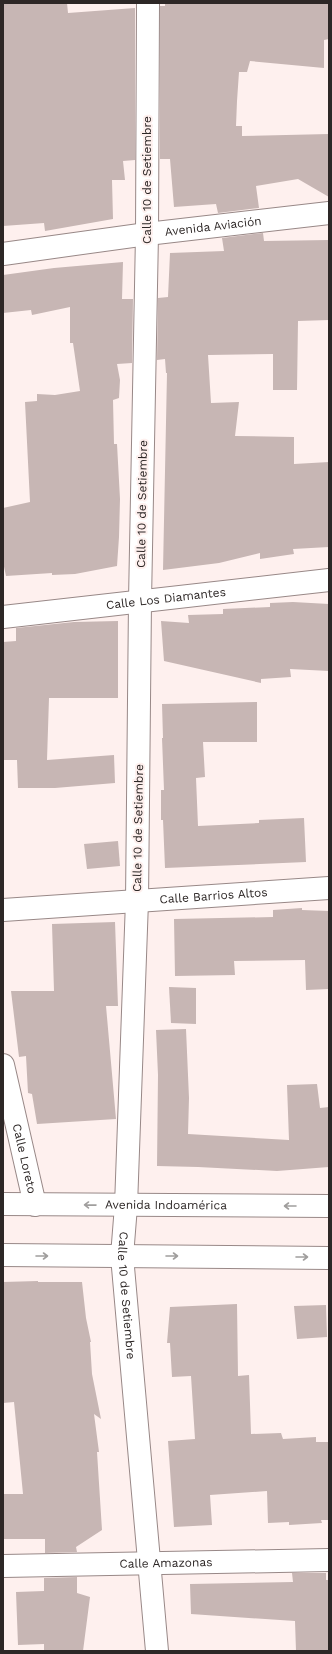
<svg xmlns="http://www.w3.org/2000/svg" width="332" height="1654" viewBox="0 0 332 1654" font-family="'Work Sans',sans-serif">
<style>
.building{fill:#c7b6b4}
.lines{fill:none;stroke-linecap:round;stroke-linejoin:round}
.minor-casing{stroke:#988887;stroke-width:24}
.tertiary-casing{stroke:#988887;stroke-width:24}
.minor{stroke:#fff;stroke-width:22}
.tertiary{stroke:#fff;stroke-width:22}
.oneway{stroke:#a09e9d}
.labels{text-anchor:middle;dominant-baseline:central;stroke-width:4;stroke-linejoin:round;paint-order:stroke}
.street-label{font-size:12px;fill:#2d2726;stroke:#fef0ee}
</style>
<rect width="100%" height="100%" fill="#fef0ee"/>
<g class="building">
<path d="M3 3H67L68 13 135 8V160L123 161 125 180H112L113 219 45 231 44 223 3 226Z"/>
<path d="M165 3H329V39L324 40V68L250 61 247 72H239L237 101 236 126H242V136L329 134V197L298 179 256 186 259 208 218 213 216 204 174 207 170 159H160V6H165Z"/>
<path d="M263 233 264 241 329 240V320L298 321 297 390H273V354L208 355 211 403 239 402 235 436 294 437V464L329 462V547L293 549 294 554 260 559V553L219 563 163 570 167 373H166L165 359 157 360 158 298 168 297 170 253 224 251 222 238Z"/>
<path d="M123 262 122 299H133L132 363 117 364 120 380 119 398 113 400 114 444H117L120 499 119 537 117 566 75 574 52 575V573L6 576 3 562V508L30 502 25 402 37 401V394L55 395 80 391 73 343H70V307L32 315 31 310 3 313V275L54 268Z"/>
<path d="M293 602 329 604V671L290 669 291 677 261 679V683L164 661 161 621 189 623 188 615 223 614V609L270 607V603Z"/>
<path d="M118 621V698H49L47 760 114 755 115 783 55 788H18L17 760H3V642L16 641V628L74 622Z"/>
<path d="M257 702V742H203L205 777 196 778 198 826 259 823V820L304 818 306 862 165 868 163 820H161V790H164L162 738H163L162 704Z"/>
<path d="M118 841 120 866 87 869 84 844Z"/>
<path d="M302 908V910L329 911V989L306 990 305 960 234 961 235 975 175 976 174 919 273 917V910Z"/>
<path d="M115 922 118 1006H106L116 1119 37 1124 32 1094 28 1093 26 1056 19 1057 11 991H54L52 924Z"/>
<path d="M169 987 196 988V1024L171 1023Z"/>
<path d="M186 1029 189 1098 188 1134 289 1140 287 1085 317 1084 320 1108 329 1107V1167L277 1171 198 1167 157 1166 158 1075 156 1030Z"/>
<path d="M38 1281V1282H82L86 1318 91 1342H90L92 1374 101 1419 94 1414 99 1452H97L102 1530 76 1547 77 1552 45 1553V1539H3V1494H23L14 1402 3 1403V1282Z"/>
<path d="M237 1304 238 1376 249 1375 251 1434 281 1433 283 1439 316 1437V1442H329V1520H321L322 1523 289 1525V1522L268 1523 267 1491 210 1495 212 1525 174 1527 168 1441 195 1439 191 1376 172 1377 170 1343H167L170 1307Z"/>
<path d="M326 1305 327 1337 297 1339 294 1306Z"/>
<path d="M292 1573H326V1580H329V1651H296L295 1621 191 1614 190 1584 293 1582Z"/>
<path d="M77 1577V1593L90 1597 83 1651H44V1644L18 1645 16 1592 44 1591V1578Z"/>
</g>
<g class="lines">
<g class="minor-casing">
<g id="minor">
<path id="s1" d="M148 3 147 234 140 601 137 901 126 1206 122 1256 157 1651"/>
<path id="s2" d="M3 254 147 234 329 213"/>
<path id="s3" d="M3 617 329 580"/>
<path id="s4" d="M3 910 329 888"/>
<path id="s5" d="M3 1065 35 1205"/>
<path id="s6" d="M3 1566 329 1560"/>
</g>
</g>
<g class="tertiary-casing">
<g id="tertiary">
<path id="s7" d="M3 1204 329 1206"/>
<path d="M3 1255 329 1258"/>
</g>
</g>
<use href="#minor" class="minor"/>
<use href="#tertiary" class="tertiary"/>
</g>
<defs><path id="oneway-shaft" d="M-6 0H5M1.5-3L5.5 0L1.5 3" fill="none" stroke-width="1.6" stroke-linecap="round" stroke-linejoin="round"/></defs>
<g class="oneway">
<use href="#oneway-shaft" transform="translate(90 1205) rotate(-179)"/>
<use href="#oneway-shaft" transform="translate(290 1206) rotate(-180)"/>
<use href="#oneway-shaft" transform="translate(42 1256)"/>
<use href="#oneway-shaft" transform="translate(172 1256)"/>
<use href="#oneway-shaft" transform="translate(302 1257)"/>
</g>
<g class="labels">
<g class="street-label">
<text transform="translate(147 180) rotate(-90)">Calle 10 de Setiembre</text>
<text stroke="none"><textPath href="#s2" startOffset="212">Avenida Aviación</textPath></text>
<text transform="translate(142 504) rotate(-89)">Calle 10 de Setiembre</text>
<text stroke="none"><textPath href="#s3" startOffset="164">Calle Los Diamantes</textPath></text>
<text transform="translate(138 828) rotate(-89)">Calle 10 de Setiembre</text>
<text stroke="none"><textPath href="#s4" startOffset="211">Calle Barrios Altos</textPath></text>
<text stroke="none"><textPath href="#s5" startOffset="96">Calle Loreto</textPath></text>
<text stroke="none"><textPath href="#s7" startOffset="163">Avenida Indoamérica</textPath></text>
<text stroke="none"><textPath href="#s1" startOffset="1293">Calle 10 de Setiembre</textPath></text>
<text stroke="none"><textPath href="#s6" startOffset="163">Calle Amazonas</textPath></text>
</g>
</g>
<rect width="332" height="1654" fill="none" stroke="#2d2726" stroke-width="8"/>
</svg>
